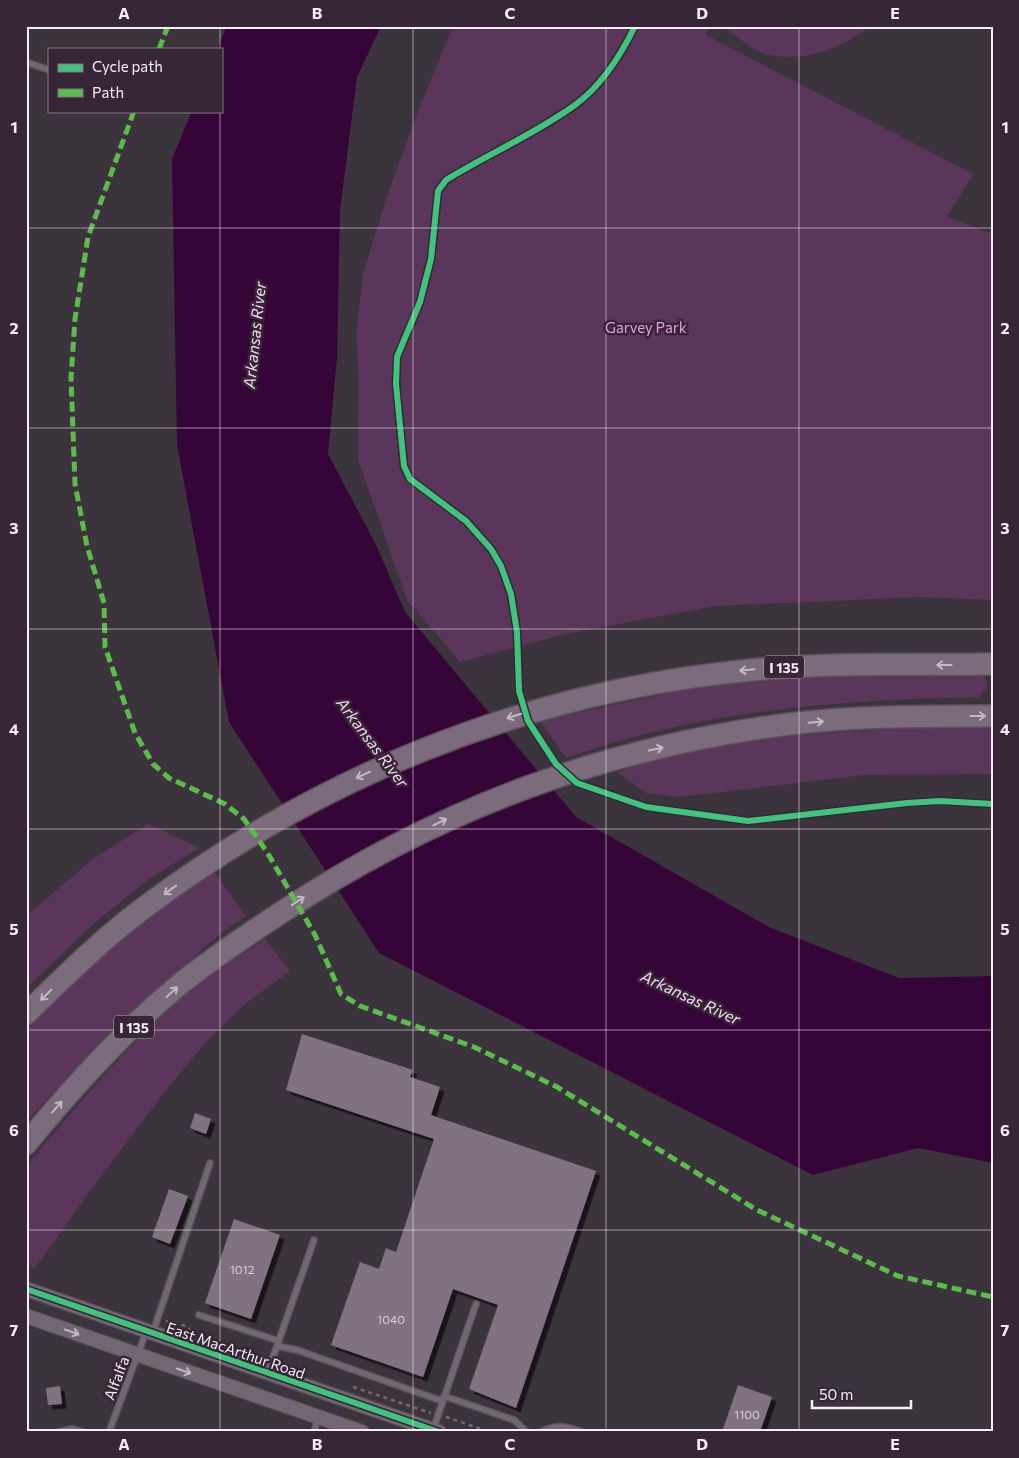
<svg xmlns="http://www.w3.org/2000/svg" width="1019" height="1458" viewBox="0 0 1019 1458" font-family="Commissioner,sans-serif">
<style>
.green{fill:#5a365b}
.water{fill:#360538}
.building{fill:#817282;filter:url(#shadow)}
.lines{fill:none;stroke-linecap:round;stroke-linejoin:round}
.service-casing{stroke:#595259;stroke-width:8}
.tertiary-casing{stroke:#595259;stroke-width:16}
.motorway-casing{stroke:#595259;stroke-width:24}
.path{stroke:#726972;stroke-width:2.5;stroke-dasharray:4 4;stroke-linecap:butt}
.service{stroke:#736673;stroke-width:5.5}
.tertiary{stroke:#736673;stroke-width:14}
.motorway{stroke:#7c6b7c;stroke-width:21}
.quiet{stroke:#5cbc4b;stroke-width:5;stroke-dasharray:10 5;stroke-linecap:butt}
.cycleway-casing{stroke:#362636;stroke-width:9}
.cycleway{stroke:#40c37c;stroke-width:6}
.oneway{stroke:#c6b9c6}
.oneway2{stroke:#c2b7c2}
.grid{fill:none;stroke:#f7edf7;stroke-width:1;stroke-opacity:0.55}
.labels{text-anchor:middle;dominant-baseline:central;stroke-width:5;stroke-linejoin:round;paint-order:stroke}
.number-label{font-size:12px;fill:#daceda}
.shield{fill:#362636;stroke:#bdb1bd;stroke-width:1}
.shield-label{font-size:14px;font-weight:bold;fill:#f7edf7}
.park-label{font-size:15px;fill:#eb9ded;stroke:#362636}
.street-label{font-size:15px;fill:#f7edf7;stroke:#362636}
.water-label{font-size:16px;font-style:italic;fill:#f6d5f6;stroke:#362636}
.neatline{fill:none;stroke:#f7edf7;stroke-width:2}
.grid-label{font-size:16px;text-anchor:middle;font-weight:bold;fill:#f7edf7}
</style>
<defs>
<filter id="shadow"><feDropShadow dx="4.5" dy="4.5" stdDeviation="0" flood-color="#0009"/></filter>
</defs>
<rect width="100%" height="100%" fill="#3c343c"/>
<g class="green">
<path d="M453 26H709L706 35 973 174 947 217 993 234V600L917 597 715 606 565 634 460 662 407 600 358 459 359 382 356 334 363 274 387 196 417 114Z"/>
<path d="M723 26H869C842 50 800 63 765 54 753 51 733 33 723 26Z"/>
<path d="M975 673 984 676 987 682 986 689 979 697C839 700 699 710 566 758L540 721 710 684 782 675Z"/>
<path d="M907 728H993V774L864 775 679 797 646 793 617 772C635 767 653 760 672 755 748 735 828 733 907 728Z"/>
<path d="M148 824 199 848 149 879 92 925 26 989V916L93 859Z"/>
<path d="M213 870 246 916 220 934 118 1023 26 1122V1029L89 968 136 928Z"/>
<path d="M265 939 290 971 245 1004 205 1043 164 1093 88 1194 35 1268 26 1266V1168L33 1158C86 1095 137 1033 202 981 221 966 244 953 265 939Z"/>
</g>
<path class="water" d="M227 26H381L357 77 340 210 337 358 328 454 376 545 405 612 576 817 769 927 899 978 993 976V1163L918 1148 813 1175 379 953 229 722 177 445 172 159 192 111H221V49H217Z"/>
<g class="building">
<path d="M302 1034 413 1070 410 1077 440 1087 431 1115 596 1171 516 1408 469 1389 498 1305 453 1289 423 1377 331 1345 360 1262 379 1269 386 1248 396 1252 434 1139 286 1090Z"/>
<path d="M195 1113 211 1119 206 1134 190 1128Z"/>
<path d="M169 1189 188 1196 170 1244 152 1237Z"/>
<path d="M234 1219 280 1235 251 1319 205 1303Z"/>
<path d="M738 1385 772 1397 760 1432H722Z"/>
<path d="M60 1386 62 1404 48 1405 46 1388Z"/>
</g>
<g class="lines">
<g class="service-casing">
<g id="service">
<path d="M26 62 49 70"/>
<path d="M199 1315 279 1341"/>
<path d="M153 1332 210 1163"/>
<path d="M277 1346 314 1240"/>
<path d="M268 1371 277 1346 297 1350 442 1401"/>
<path d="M444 1396 514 1420 527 1432"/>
<path d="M433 1430 476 1304"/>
<path d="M58 1432 72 1429 83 1432"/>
<path d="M109 1432 146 1332"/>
<path d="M314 1432 318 1417"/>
<path d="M541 1432C555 1424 567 1426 582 1432"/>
</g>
</g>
<g class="tertiary-casing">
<g id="tertiary">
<path d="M26 1289 439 1432"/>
<path d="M26 1316 362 1432"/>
</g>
</g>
<g class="motorway-casing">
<g id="motorway">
<path d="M26 1014C63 978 100 941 141 910 316 778 523 693 742 671 825 662 909 665 993 664"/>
<path d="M26 1144C72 1088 122 1032 179 985 211 959 247 935 282 912 438 809 603 748 789 724 856 716 925 716 993 716"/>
</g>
</g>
<g class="path">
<path d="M166 1321 186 1326 192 1332"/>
<path d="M353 1387 431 1413"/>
<path d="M446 1417 490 1432"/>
</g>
<use href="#service" class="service"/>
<use href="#tertiary" class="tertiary"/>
<use href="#motorway" class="motorway"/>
<g class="quiet">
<path d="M159 49 168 26"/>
<path d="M134 111 88 237 75 319 71 378 75 484 87 546 104 603 105 647 135 733 153 764 169 778 225 804 244 819 267 852 315 935 341 994 360 1006 474 1047 557 1087 757 1210 898 1276 993 1297"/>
</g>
<g class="cycleway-casing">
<g id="cycleway">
<path d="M635 26C621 55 601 86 575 105 535 134 488 154 446 180L438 191 431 259 420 302 397 357 396 384 404 466 410 479 466 521 491 549 501 566 511 594 517 632 519 691 528 721 556 764 577 783 646 807 748 821 907 803 940 801 993 804"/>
<path d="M26 1289 439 1432"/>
</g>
</g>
<use href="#cycleway" class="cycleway"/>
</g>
<defs><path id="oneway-shaft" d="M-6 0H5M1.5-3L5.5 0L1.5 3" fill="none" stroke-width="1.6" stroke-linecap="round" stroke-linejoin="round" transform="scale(1.25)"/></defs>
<g class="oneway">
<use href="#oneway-shaft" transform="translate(944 665) rotate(180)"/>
<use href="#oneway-shaft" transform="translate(747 670) rotate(175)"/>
<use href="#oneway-shaft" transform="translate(514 716) rotate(162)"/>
<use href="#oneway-shaft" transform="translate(978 716)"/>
<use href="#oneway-shaft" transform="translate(816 722) rotate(-5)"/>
<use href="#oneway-shaft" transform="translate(656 749) rotate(-12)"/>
<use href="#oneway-shaft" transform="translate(363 775) rotate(155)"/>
<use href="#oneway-shaft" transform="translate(440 822) rotate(-26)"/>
<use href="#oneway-shaft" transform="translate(170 890) rotate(144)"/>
<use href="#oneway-shaft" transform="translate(298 901) rotate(-33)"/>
<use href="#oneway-shaft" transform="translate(172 992) rotate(-43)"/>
<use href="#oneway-shaft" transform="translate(46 995) rotate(135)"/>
<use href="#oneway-shaft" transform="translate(57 1107) rotate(-49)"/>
</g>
<g class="oneway2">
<use href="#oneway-shaft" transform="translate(72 1332) rotate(19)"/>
<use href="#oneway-shaft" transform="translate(184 1371) rotate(19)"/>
</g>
<path class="grid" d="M220 26V49M413 26V1432M606 26V1432M799 26V1432M220 111V1432M26 228H993M26 428H993M26 629H993M26 829H993M26 1030H993M26 1230H993"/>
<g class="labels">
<g class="number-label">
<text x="242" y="1269">1012</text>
<text x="391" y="1319">1040</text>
<text x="747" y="1414">1100</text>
</g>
<g class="shield">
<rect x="764" y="655.5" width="40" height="23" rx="4"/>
<rect x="114" y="1015.5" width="40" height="23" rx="4"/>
</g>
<g class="shield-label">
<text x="784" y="667">I 135</text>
<text x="134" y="1027">I 135</text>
</g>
<g class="park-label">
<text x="646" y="327">Garvey Park</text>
</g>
<g class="street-label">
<text transform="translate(236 1350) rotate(19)">East MacArthur Road</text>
<text transform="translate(116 1378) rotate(-69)">Alfalfa</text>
</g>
<g class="water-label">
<text transform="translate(254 335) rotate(-84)">Arkansas River</text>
<text transform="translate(373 742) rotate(53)">Arkansas River</text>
<text transform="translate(691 997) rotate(25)">Arkansas River</text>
</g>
</g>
<rect width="1019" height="1458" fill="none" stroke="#362636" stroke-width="55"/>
<rect x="48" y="48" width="175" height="65" fill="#362636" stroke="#837683"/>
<rect x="58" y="64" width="25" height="8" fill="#40c37c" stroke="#837683"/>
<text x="92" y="72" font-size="15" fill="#f7edf7">Cycle path</text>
<rect x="58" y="89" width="25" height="8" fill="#5cbc4b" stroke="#837683"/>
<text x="92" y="98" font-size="15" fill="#f7edf7">Path</text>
<path d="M812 1400v8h99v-8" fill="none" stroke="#f7edf7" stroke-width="2.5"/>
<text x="819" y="1400" font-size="15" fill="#f7edf7" stroke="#362636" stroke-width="4" paint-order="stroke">50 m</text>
<rect x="28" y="28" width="964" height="1402" class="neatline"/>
<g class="grid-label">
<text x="124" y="19">A</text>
<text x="317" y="19">B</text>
<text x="510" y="19">C</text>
<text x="702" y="19">D</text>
<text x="895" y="19">E</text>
<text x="14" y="133">1</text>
<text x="1005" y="133">1</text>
<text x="14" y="334">2</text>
<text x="1005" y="334">2</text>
<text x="14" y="534">3</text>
<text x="1005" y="534">3</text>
<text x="14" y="735">4</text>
<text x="1005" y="735">4</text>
<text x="14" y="935">5</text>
<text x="1005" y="935">5</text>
<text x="14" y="1136">6</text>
<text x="1005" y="1136">6</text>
<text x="14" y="1336">7</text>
<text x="1005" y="1336">7</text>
<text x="124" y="1450">A</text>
<text x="317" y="1450">B</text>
<text x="510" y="1450">C</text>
<text x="702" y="1450">D</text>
<text x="895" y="1450">E</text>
</g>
</svg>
